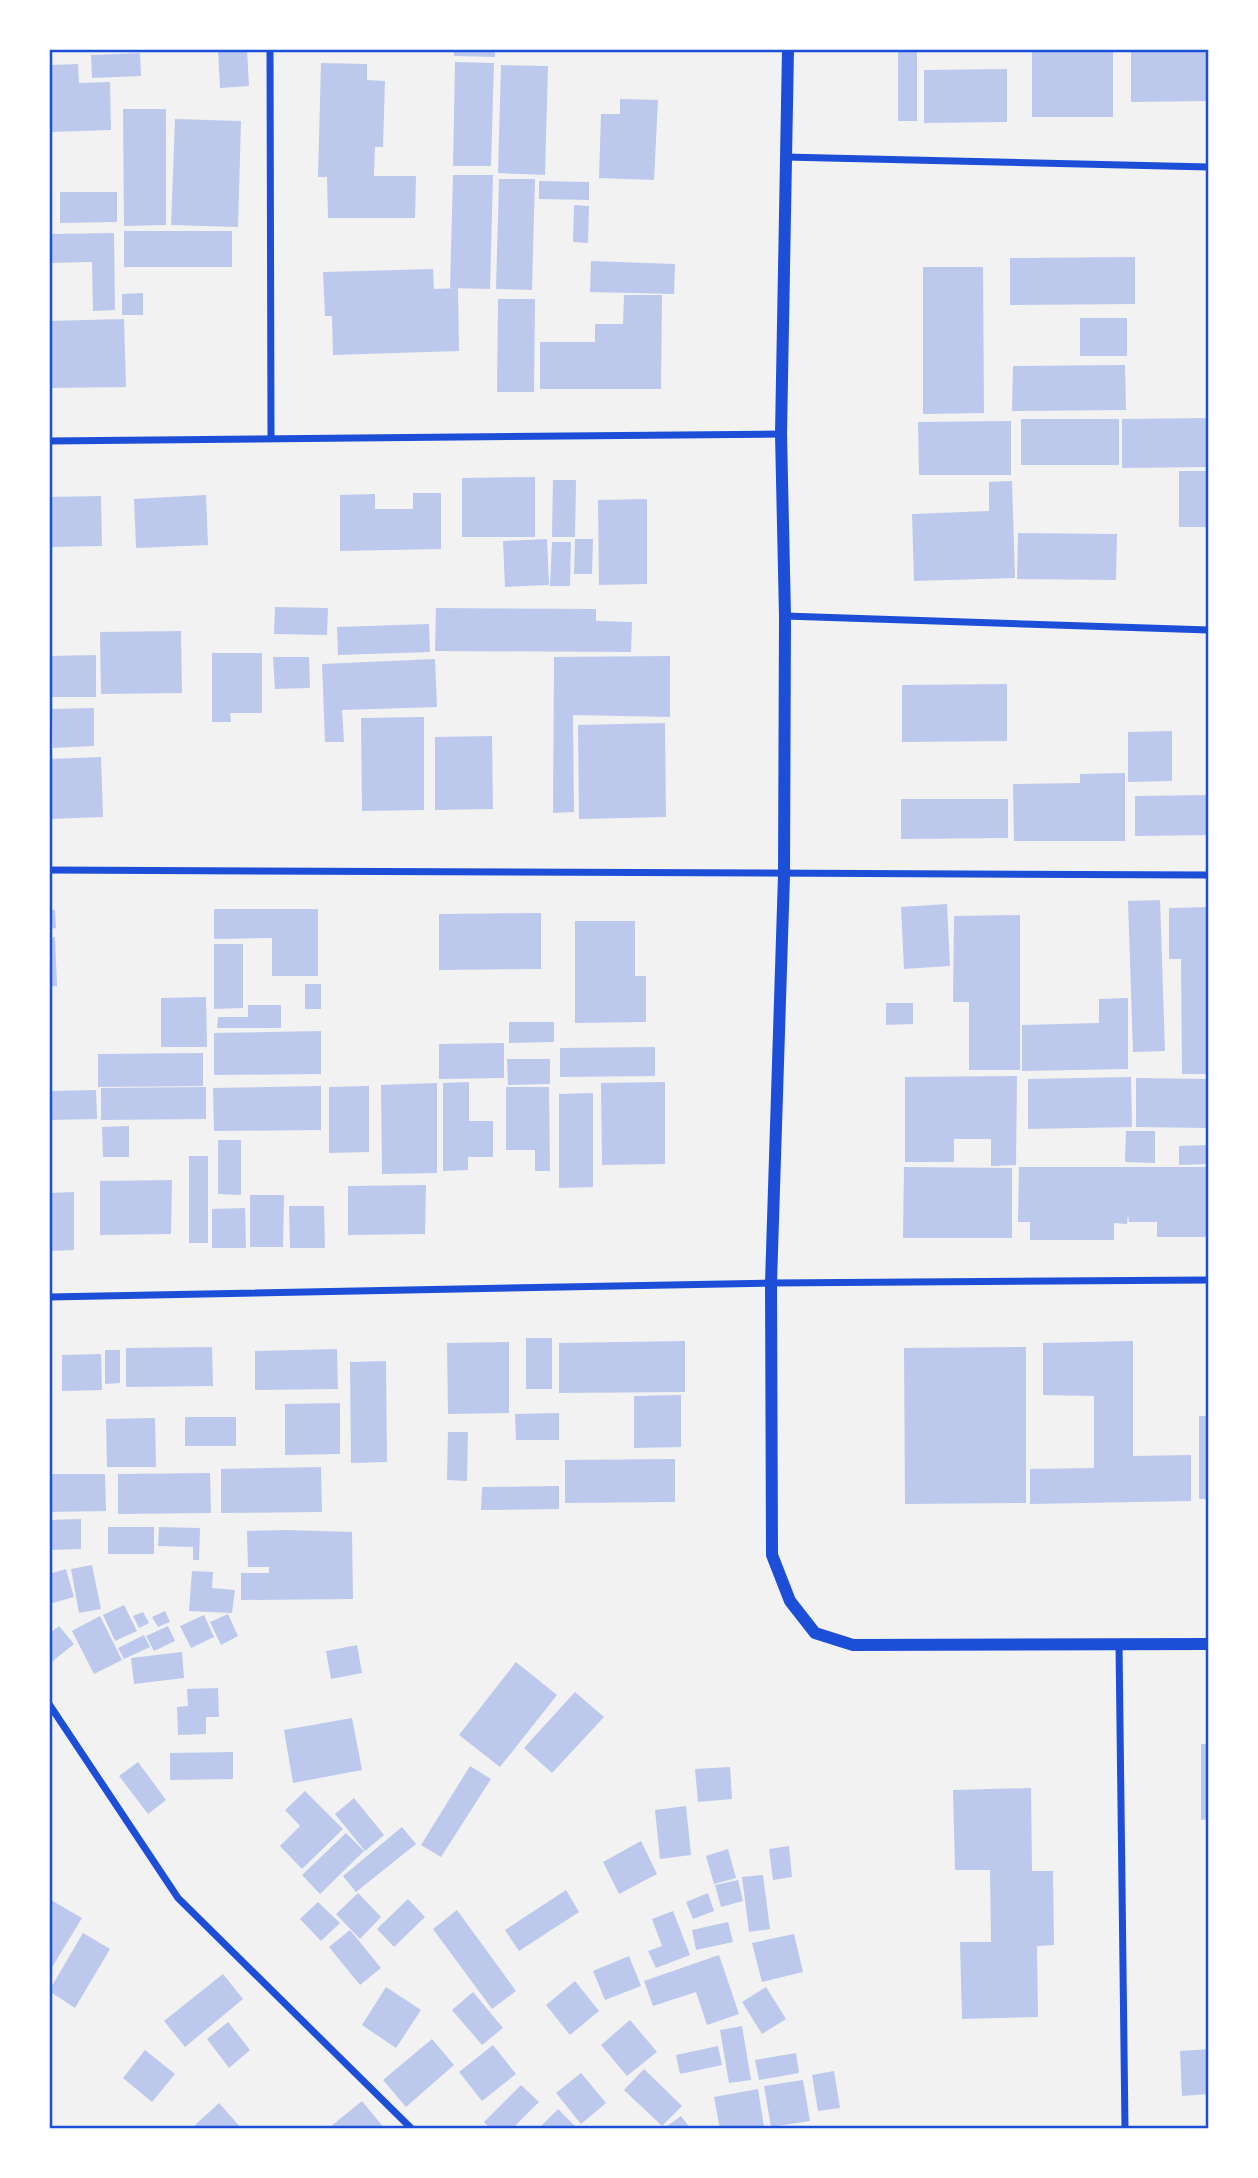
<svg xmlns="http://www.w3.org/2000/svg" width="1258" height="2178" viewBox="0 0 1258 2178" font-family="Roboto,sans-serif">
<style>
.building{fill:#bdc9ec}
.lines{fill:none;stroke-linecap:round;stroke-linejoin:round}
.minor{stroke:#1d4ed8;stroke-width:7}
.tertiary{stroke:#1d4ed8;stroke-width:12}
.neatline{fill:none;stroke:#1d4ed8;stroke-width:2.5}
</style>
<rect width="100%" height="100%" fill="#f2f2f2"/>
<g class="building">
<path d="M218 49H247L249 86 220 88Z"/>
<path d="M454 49H495V57L454 56Z"/>
<path d="M898 49 917 50V121H898Z"/>
<path d="M1131 49H1209V101L1131 102Z"/>
<rect x="1032" y="51" width="81" height="66"/>
<path d="M140 53 141 76 92 78 91 55Z"/>
<path d="M455 62 494 63 491 166H453Z"/>
<path d="M321 63 367 64V80L385 81 383 147H375L374 176H416L415 218H328L327 177H318Z"/>
<path d="M78 64 79 83 110 82 111 130 49 132V65Z"/>
<path d="M501 65 548 66 545 175 498 173Z"/>
<path d="M1007 69V122L924 123V70Z"/>
<path d="M620 99 658 100 654 180 599 178 601 114H620Z"/>
<path d="M123 109H166V225L124 226Z"/>
<path d="M175 119 241 121 238 227 171 225Z"/>
<path d="M453 175H493L490 289 450 288Z"/>
<path d="M499 179H535L532 290 496 289Z"/>
<path d="M539 181 589 182V200L539 199Z"/>
<path d="M60 192H117V222L60 223Z"/>
<path d="M574 205 589 206 588 243 573 242Z"/>
<rect x="124" y="231" width="108" height="36"/>
<path d="M114 233 115 310 93 311 92 262 49 263V234Z"/>
<path d="M1135 257V304L1010 305V258Z"/>
<path d="M591 261 675 264 674 294 590 292Z"/>
<path d="M923 267H983L984 413 923 414Z"/>
<path d="M433 269 434 289 458 288 459 351 333 355 332 316H325L323 272Z"/>
<path d="M143 293V315H122V294Z"/>
<path d="M624 295H662L661 389H540V342H595V324H623Z"/>
<path d="M498 299H535L534 392H497Z"/>
<rect x="1080" y="318" width="47" height="38"/>
<path d="M124 319 126 387 49 388V321Z"/>
<path d="M1125 365 1126 410 1012 411 1013 366Z"/>
<path d="M1209 418V467L1122 468V419Z"/>
<rect x="1021" y="419" width="98" height="46"/>
<path d="M1011 421V475H919L918 422Z"/>
<rect x="1179" y="471" width="30" height="56"/>
<path d="M535 477V537H462V478Z"/>
<path d="M553 480H576L575 537H552Z"/>
<path d="M1012 481 1015 578 914 581 912 514 989 511V482Z"/>
<path d="M413 493H441V549L340 551V495L375 494V509H413Z"/>
<path d="M206 495 208 545 136 548 134 499Z"/>
<path d="M101 496 102 546 49 547V497Z"/>
<path d="M647 499V584L599 585 598 500Z"/>
<path d="M1018 533 1117 534 1116 580 1017 579Z"/>
<path d="M547 539 549 585 505 587 503 541Z"/>
<path d="M575 539H593L592 574H574Z"/>
<path d="M552 542H571L570 586H550Z"/>
<path d="M275 607 328 608 327 635 274 634Z"/>
<path d="M436 608 596 609V621L632 622 631 652 435 651Z"/>
<path d="M429 624 430 652 338 655 337 627Z"/>
<path d="M181 631 182 693 101 694 100 632Z"/>
<path d="M212 653H262V713H230L231 722H212Z"/>
<path d="M96 655V697H49V656Z"/>
<path d="M670 656V717L573 715 574 812 553 813 554 657Z"/>
<path d="M273 657H309L310 688 275 689Z"/>
<path d="M435 659 437 707 342 710 344 742H325L322 664Z"/>
<path d="M1007 684V741L902 742V685Z"/>
<path d="M94 708V746L53 748 52 709Z"/>
<path d="M424 717V810L362 811 361 718Z"/>
<path d="M665 723 666 817 579 819 578 725Z"/>
<path d="M1172 731V781L1128 782V732Z"/>
<path d="M492 736 493 809 435 810V737Z"/>
<path d="M101 757 103 817 49 819V759Z"/>
<path d="M1125 773V841H1014L1013 784 1080 783V774Z"/>
<path d="M1209 795V835L1135 836V796Z"/>
<path d="M901 799H1008V838L901 839Z"/>
<path d="M1160 900 1165 1051 1133 1052 1128 901Z"/>
<path d="M947 904 950 966 904 969 901 907Z"/>
<path d="M1209 907V1074H1182L1181 959H1169V908Z"/>
<path d="M214 909H318V976H272V938L214 939Z"/>
<path d="M49 910H55L56 928 49 929Z"/>
<path d="M541 913V969L439 970V914Z"/>
<path d="M1020 915V1070H969V1002H953L954 916Z"/>
<path d="M575 921H635V976H646V1022L575 1023Z"/>
<path d="M55 937 57 986 49 987V938Z"/>
<path d="M214 944H243V1008L214 1009Z"/>
<rect x="305" y="984" width="16" height="25"/>
<path d="M206 997 207 1047H161V998Z"/>
<path d="M1128 998V1069L1022 1071V1025L1099 1023V999Z"/>
<path d="M886 1003H913V1024L886 1025Z"/>
<path d="M248 1005H281V1028H217L218 1017H248Z"/>
<path d="M509 1022H554V1042L509 1043Z"/>
<path d="M321 1031V1074L214 1075V1033Z"/>
<path d="M504 1043V1078L439 1079V1044Z"/>
<path d="M655 1047V1076L560 1077V1048Z"/>
<path d="M203 1053V1086L98 1087V1054Z"/>
<path d="M507 1059H550V1084L508 1085Z"/>
<path d="M1017 1076 1016 1165 991 1166V1139H954V1162H905V1077Z"/>
<path d="M1131 1077 1132 1127 1028 1129V1079Z"/>
<path d="M1136 1078 1209 1079V1128L1136 1127Z"/>
<path d="M469 1082V1121H493V1157H468V1170L443 1171V1083Z"/>
<path d="M665 1082V1164L602 1165 601 1083Z"/>
<path d="M437 1083V1173L382 1174 381 1085Z"/>
<path d="M321 1086V1130L214 1131 213 1088Z"/>
<path d="M369 1086V1152L329 1153V1087Z"/>
<path d="M206 1087V1119L101 1120V1088Z"/>
<path d="M506 1087H549L550 1171H535V1150H506Z"/>
<path d="M96 1090 97 1119 49 1120V1091Z"/>
<path d="M593 1093V1187L559 1188V1094Z"/>
<path d="M129 1126V1157H103L102 1127Z"/>
<path d="M1126 1131H1155V1163L1125 1162Z"/>
<path d="M218 1140H241V1195L218 1194Z"/>
<path d="M1209 1145V1164L1179 1165V1146Z"/>
<rect x="189" y="1156" width="19" height="87"/>
<path d="M904 1167 1012 1168V1238H903Z"/>
<path d="M1019 1167H1209V1237H1157V1222H1129L1128 1215 1127 1224 1114 1223V1240H1030V1222H1018Z"/>
<path d="M172 1180 171 1234 100 1235V1181Z"/>
<path d="M426 1185 425 1234 348 1235V1186Z"/>
<path d="M74 1192V1250L49 1251V1193Z"/>
<path d="M250 1195H284L283 1247H250Z"/>
<path d="M289 1206H324L325 1248H290Z"/>
<path d="M245 1208 246 1248H212V1209Z"/>
<rect x="526" y="1338" width="26" height="51"/>
<path d="M685 1341V1392L559 1393V1343Z"/>
<path d="M1133 1341V1456L1191 1455V1501L1030 1504V1469L1094 1468V1396L1043 1395V1343Z"/>
<path d="M509 1342V1413L448 1414 447 1343Z"/>
<path d="M212 1347 213 1386 126 1387V1348Z"/>
<path d="M1026 1347V1503L905 1504 904 1348Z"/>
<path d="M337 1349 338 1389 255 1390V1351Z"/>
<path d="M105 1350H120V1383L105 1384Z"/>
<path d="M101 1354 102 1390 62 1391V1355Z"/>
<path d="M386 1361 387 1462 351 1463 350 1362Z"/>
<path d="M681 1395V1447L634 1448V1396Z"/>
<path d="M340 1403V1454L285 1455V1404Z"/>
<path d="M559 1413V1440H516L515 1414Z"/>
<rect x="1199" y="1416" width="10" height="83"/>
<rect x="185" y="1417" width="51" height="29"/>
<path d="M155 1418 156 1467H107L106 1419Z"/>
<path d="M448 1432H468L467 1481 447 1480Z"/>
<path d="M675 1459V1502L565 1503V1460Z"/>
<path d="M321 1467 322 1512 221 1513V1469Z"/>
<path d="M210 1473 211 1513 118 1514V1474Z"/>
<path d="M49 1474H105L106 1511 49 1512Z"/>
<path d="M559 1486V1509L481 1510 482 1487Z"/>
<path d="M81 1519V1549L49 1550V1520Z"/>
<rect x="108" y="1527" width="46" height="27"/>
<path d="M159 1527 200 1528 199 1560H193V1547L158 1546Z"/>
<path d="M286 1530 352 1532 353 1599 241 1600V1573H269V1567H248L247 1531Z"/>
<path d="M92 1565 101 1609 79 1613 71 1569Z"/>
<path d="M66 1569 74 1597 49 1604V1574Z"/>
<path d="M192 1571 213 1572 212 1588 235 1590 232 1613 189 1611Z"/>
<path d="M124 1605 137 1631 115 1641 103 1615Z"/>
<path d="M165 1611 170 1622 158 1627 152 1617Z"/>
<path d="M143 1612 149 1623 139 1628 133 1616Z"/>
<path d="M228 1614 238 1636 221 1645 210 1622Z"/>
<path d="M204 1615 214 1637 191 1648 180 1626Z"/>
<path d="M100 1616 122 1660 94 1674 72 1631Z"/>
<path d="M59 1626 74 1644 49 1664V1634Z"/>
<path d="M168 1626 175 1641 154 1651 146 1636Z"/>
<path d="M144 1635 150 1647 124 1659 118 1648Z"/>
<path d="M357 1645 362 1673 331 1679 326 1651Z"/>
<path d="M182 1652 184 1678 134 1684 131 1658Z"/>
<path d="M516 1662 557 1695 500 1767 459 1735Z"/>
<path d="M218 1688 219 1717H206V1734L178 1735 177 1707 188 1706 187 1689Z"/>
<path d="M575 1692 604 1717 552 1773 524 1748Z"/>
<path d="M352 1718 362 1770 293 1783 284 1730Z"/>
<path d="M1201 1744H1209V1819L1201 1820Z"/>
<path d="M233 1752V1779L170 1780V1753Z"/>
<path d="M138 1762 166 1800 148 1814 119 1776Z"/>
<path d="M470 1766 491 1779 441 1857 421 1845Z"/>
<path d="M730 1767 732 1799 698 1802 695 1769Z"/>
<path d="M1031 1788 1032 1871H1053L1054 1945 1037 1946 1038 2017 962 2019 960 1942H991L990 1870H955L953 1790Z"/>
<path d="M305 1791 343 1829 302 1869 280 1846 300 1826 285 1810Z"/>
<path d="M354 1798 384 1835 365 1851 335 1814Z"/>
<path d="M686 1806 691 1855 660 1859 655 1810Z"/>
<path d="M402 1827 416 1844 356 1892 343 1876Z"/>
<path d="M346 1833 364 1851 320 1894 302 1875Z"/>
<path d="M641 1841 657 1874 619 1894 603 1862Z"/>
<path d="M789 1846 792 1877 773 1880 769 1849Z"/>
<path d="M728 1849 736 1878 714 1884 706 1856Z"/>
<path d="M763 1875 770 1929 749 1932 742 1877Z"/>
<path d="M738 1880 743 1901 721 1907 715 1885Z"/>
<path d="M566 1890 579 1912 519 1951 505 1930Z"/>
<path d="M358 1893 381 1917 360 1939 336 1914Z"/>
<path d="M708 1893 714 1911 693 1919 686 1902Z"/>
<path d="M49 1899 82 1918 49 1972Z"/>
<path d="M408 1899 425 1917 394 1947 377 1929Z"/>
<path d="M318 1902 340 1923 321 1941 300 1919Z"/>
<path d="M457 1910 516 1991 492 2009 433 1929Z"/>
<path d="M673 1911 690 1955 656 1968 648 1951 662 1946 652 1919Z"/>
<path d="M728 1922 733 1942 696 1950 692 1930Z"/>
<path d="M350 1930 381 1968 360 1985 329 1947Z"/>
<path d="M83 1933 110 1949 75 2008 49 1991Z"/>
<path d="M794 1934 803 1972 762 1982 752 1943Z"/>
<path d="M719 1955 739 2014 707 2025 696 1992 653 2006 644 1981Z"/>
<path d="M629 1956 641 1986 605 2000 593 1971Z"/>
<path d="M223 1974 243 1999 185 2047 164 2021Z"/>
<path d="M575 1981 599 2011 570 2035 546 2005Z"/>
<path d="M386 1987 421 2010 396 2048 362 2025Z"/>
<path d="M766 1987 786 2019 762 2034 742 2002Z"/>
<path d="M473 1992 503 2028 482 2045 452 2010Z"/>
<path d="M630 2020 657 2052 627 2076 601 2045Z"/>
<path d="M228 2022 250 2050 229 2068 207 2039Z"/>
<path d="M742 2026 751 2080 729 2083 720 2030Z"/>
<path d="M432 2039 454 2065 406 2107 383 2080Z"/>
<path d="M493 2045 516 2074 482 2101 459 2072Z"/>
<path d="M718 2046 722 2065 680 2074 676 2055Z"/>
<path d="M1209 2049V2094L1182 2096 1180 2051Z"/>
<path d="M145 2050 175 2074 152 2102 123 2078Z"/>
<path d="M796 2053 799 2073 759 2080 755 2060Z"/>
<path d="M644 2069 682 2106 662 2126 624 2090Z"/>
<path d="M834 2071 840 2108 818 2111 812 2075Z"/>
<path d="M581 2073 606 2103 581 2124 556 2093Z"/>
<path d="M803 2080 810 2121 771 2127 764 2086Z"/>
<path d="M521 2085 539 2102 512 2129H491L484 2122Z"/>
<path d="M758 2089 764 2127 720 2129 714 2097Z"/>
<path d="M362 2101 385 2129H331L330 2127Z"/>
<path d="M219 2103 242 2129H195L193 2127Z"/>
<path d="M558 2109 578 2129H538Z"/>
<path d="M681 2116 691 2129H663Z"/>
</g>
<g class="lines">
<g class="minor">
<path d="M270 49 271 438"/>
<path d="M785 157 1209 167"/>
<path d="M49 441 781 434"/>
<path d="M785 616 1209 630"/>
<path d="M49 870 1209 875"/>
<path d="M49 1297 771 1283 1209 1280"/>
<path d="M1119 1644 1125 2129"/>
<path d="M49 1704 178 1898 412 2129"/>
</g>
<path class="tertiary" d="M788 49 781 434 785 616 784 875 771 1283 772 1555 790 1601 815 1633 853 1645 1209 1644"/>
</g>
<rect width="1258" height="2178" fill="none" stroke="#ffffff" stroke-width="102"/>
<rect x="51" y="51" width="1156" height="2076" class="neatline"/>
</svg>
